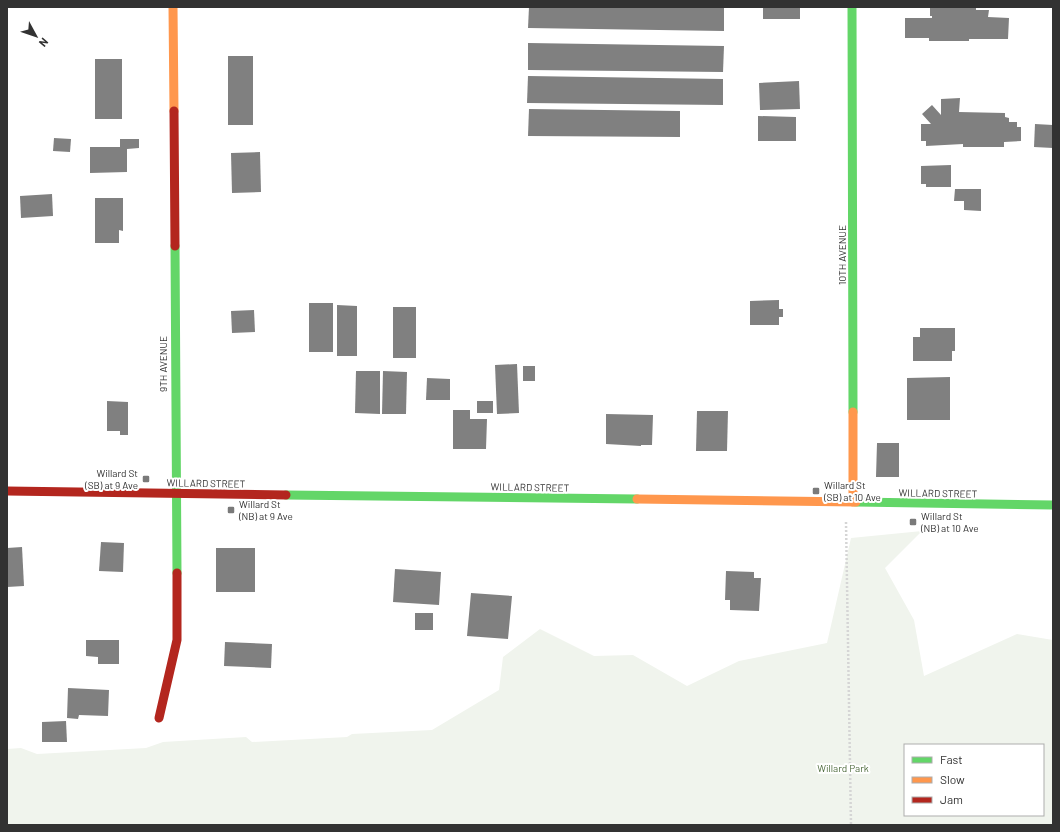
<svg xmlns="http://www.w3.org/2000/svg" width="1060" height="832" viewBox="0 0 1060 832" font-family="Barlow,sans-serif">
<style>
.green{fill:#f0f4ed;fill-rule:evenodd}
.building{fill:#808080}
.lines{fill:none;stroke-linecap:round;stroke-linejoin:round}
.path{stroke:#d5d5d5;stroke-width:2.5;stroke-dasharray:2 2;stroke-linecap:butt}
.fast{stroke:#63d668;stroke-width:9}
.slow{stroke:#ff974d;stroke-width:9}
.jam{stroke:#b3261e;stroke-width:9}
.poi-dot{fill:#7a7a7a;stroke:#fff;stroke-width:1.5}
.labels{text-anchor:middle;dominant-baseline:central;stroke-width:4;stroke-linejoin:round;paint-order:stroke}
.street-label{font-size:10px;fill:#323232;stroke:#fff}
.poi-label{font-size:10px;fill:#323232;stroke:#fff;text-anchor:start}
.park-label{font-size:10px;fill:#516e40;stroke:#fff}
</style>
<rect width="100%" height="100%" fill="#fff"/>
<path class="green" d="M922 531 885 568 914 620 924 676 1017 634 1053 640V825H7V749L21 748 37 754 146 748 163 742 246 737 252 742 347 737 352 734 432 730 499 690 503 657 540 629 594 656 633 655 687 686 739 661 827 643 851 538ZM905 745H1043V815H905Z"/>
<g class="building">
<path d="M529 7H724V31L528 28Z"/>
<rect x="763" y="7" width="37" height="12"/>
<path d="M930 7H976V10H989L988 17 1009 18 1008 39H969V41H929V38H905V18H932V16H930Z"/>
<path d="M528 43 724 46 723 72 528 70Z"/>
<rect x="228" y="56" width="25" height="69"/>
<rect x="95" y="59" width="27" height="60"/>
<path d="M528 76 723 79V105L527 103Z"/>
<path d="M799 81 800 109 760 110 759 83Z"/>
<path d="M960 98 959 112 1005 113V117L1009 118V122H1017V127H1021V141L1004 142V147H963V144L926 146V141H921V124H931L922 114 932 105 941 115V99Z"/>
<path d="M529 109 680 111V137L528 136Z"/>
<path d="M758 116 796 117V141H758Z"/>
<path d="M1035 124 1053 125V148L1034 147Z"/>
<path d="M54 138 71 139 70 152 53 151Z"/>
<path d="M120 139H139V148L127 149V172L90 173V147H120Z"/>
<path d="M260 152 261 192 232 193 231 153Z"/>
<path d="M951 165V187H926V184H921V166Z"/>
<path d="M955 189H981V211L964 210V201H954Z"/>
<path d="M52 194 53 216 21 218 20 196Z"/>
<path d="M95 198H123V231L119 230V243H95Z"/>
<path d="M779 300V309H783V317H779V325H750V301Z"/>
<rect x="309" y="303" width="24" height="49"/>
<path d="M337 305 357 306V356H337Z"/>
<rect x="393" y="307" width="23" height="51"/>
<path d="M254 310 255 332 232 333 231 311Z"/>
<path d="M920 328H955V351H952V361H913V337H920Z"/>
<path d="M517 364 519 413 497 414 495 365Z"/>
<rect x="523" y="366" width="12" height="15"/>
<path d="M356 371H380V414L355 413Z"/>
<path d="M383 371 407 372 406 414H382Z"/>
<path d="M950 377V420H907V378Z"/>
<path d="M427 378 450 379V400H426Z"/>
<path d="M107 401 128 402V435H120V431H107Z"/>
<rect x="477" y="401" width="16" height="12"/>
<path d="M453 410H470V419H487L486 449H453Z"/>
<path d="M697 411H728L727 451H696Z"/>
<path d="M606 414 653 415 652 445H641V446L606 444Z"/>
<path d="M877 443H899V477H876Z"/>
<path d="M101 542 124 543 123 572 99 571Z"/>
<path d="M22 547 24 586 7 587V548Z"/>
<rect x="216" y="548" width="39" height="44"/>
<path d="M395 569 441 572 439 605 393 602Z"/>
<path d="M726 571 754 572V578H761L759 611 730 610V600H725Z"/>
<path d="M471 593 512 596 508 639 467 636Z"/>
<rect x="415" y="613" width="18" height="17"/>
<path d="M86 640H119V664H98V657L86 656Z"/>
<path d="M225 642 272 644 271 668 224 666Z"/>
<path d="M68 688 109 690 108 716 79 715 78 719 67 718Z"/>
<path d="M66 721 67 742H42V722Z"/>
</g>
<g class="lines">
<path class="path" d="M846 522 851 825"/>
<g class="fast">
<path d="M852 7 853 412"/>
<path d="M175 246 177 573"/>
<path d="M286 495 637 499"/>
<path d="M856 502 1053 505"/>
</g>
<g class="slow">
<path d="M173 7 174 111"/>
<path d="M853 412V502"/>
<path d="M637 499 856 502"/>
</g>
<g class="jam">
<path d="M174 111 175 246"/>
<path d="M7 491 286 495"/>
<path d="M159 718 177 640V573"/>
</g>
</g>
<g class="poi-dot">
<rect x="142" y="475" width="8" height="8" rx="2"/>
<rect x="812" y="487" width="8" height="8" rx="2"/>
<rect x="227" y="506" width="8" height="8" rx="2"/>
<rect x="909" y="518" width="8" height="8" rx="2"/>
</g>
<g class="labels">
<g class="street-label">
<text transform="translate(842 255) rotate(-90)">10TH AVENUE</text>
<text transform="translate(163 364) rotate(-90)">9TH AVENUE</text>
<text transform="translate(206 483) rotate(1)">WILLARD STREET</text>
<text transform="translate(530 487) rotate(1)">WILLARD STREET</text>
<text transform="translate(938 493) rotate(1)">WILLARD STREET</text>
</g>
<g class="poi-label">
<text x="138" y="473" text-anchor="end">Willard St<tspan x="138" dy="12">(SB) at 9 Ave</tspan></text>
<text x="824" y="485">Willard St<tspan x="824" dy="12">(SB) at 10 Ave</tspan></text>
<text x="239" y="504">Willard St<tspan x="239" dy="12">(NB) at 9 Ave</tspan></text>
<text x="921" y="516">Willard St<tspan x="921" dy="12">(NB) at 10 Ave</tspan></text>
</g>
<g class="park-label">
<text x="843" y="768">Willard Park</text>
</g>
</g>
<rect width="1060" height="832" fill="none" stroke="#323232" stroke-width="16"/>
<rect x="904" y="744" width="140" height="72" fill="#ffffff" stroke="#adadad"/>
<rect x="912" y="757" width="20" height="6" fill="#63d668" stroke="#adadad"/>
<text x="940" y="764" font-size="12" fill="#323232">Fast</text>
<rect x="912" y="777" width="20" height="6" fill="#ff974d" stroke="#adadad"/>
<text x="940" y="784" font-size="12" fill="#323232">Slow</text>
<rect x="912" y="797" width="20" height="6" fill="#b3261e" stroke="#adadad"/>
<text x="940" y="804" font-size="12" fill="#323232">Jam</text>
<g transform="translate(36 36) rotate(130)" stroke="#ffffff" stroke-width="3" paint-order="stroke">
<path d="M0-3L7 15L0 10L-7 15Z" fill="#323232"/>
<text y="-6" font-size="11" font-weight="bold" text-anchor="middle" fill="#323232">N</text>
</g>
</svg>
